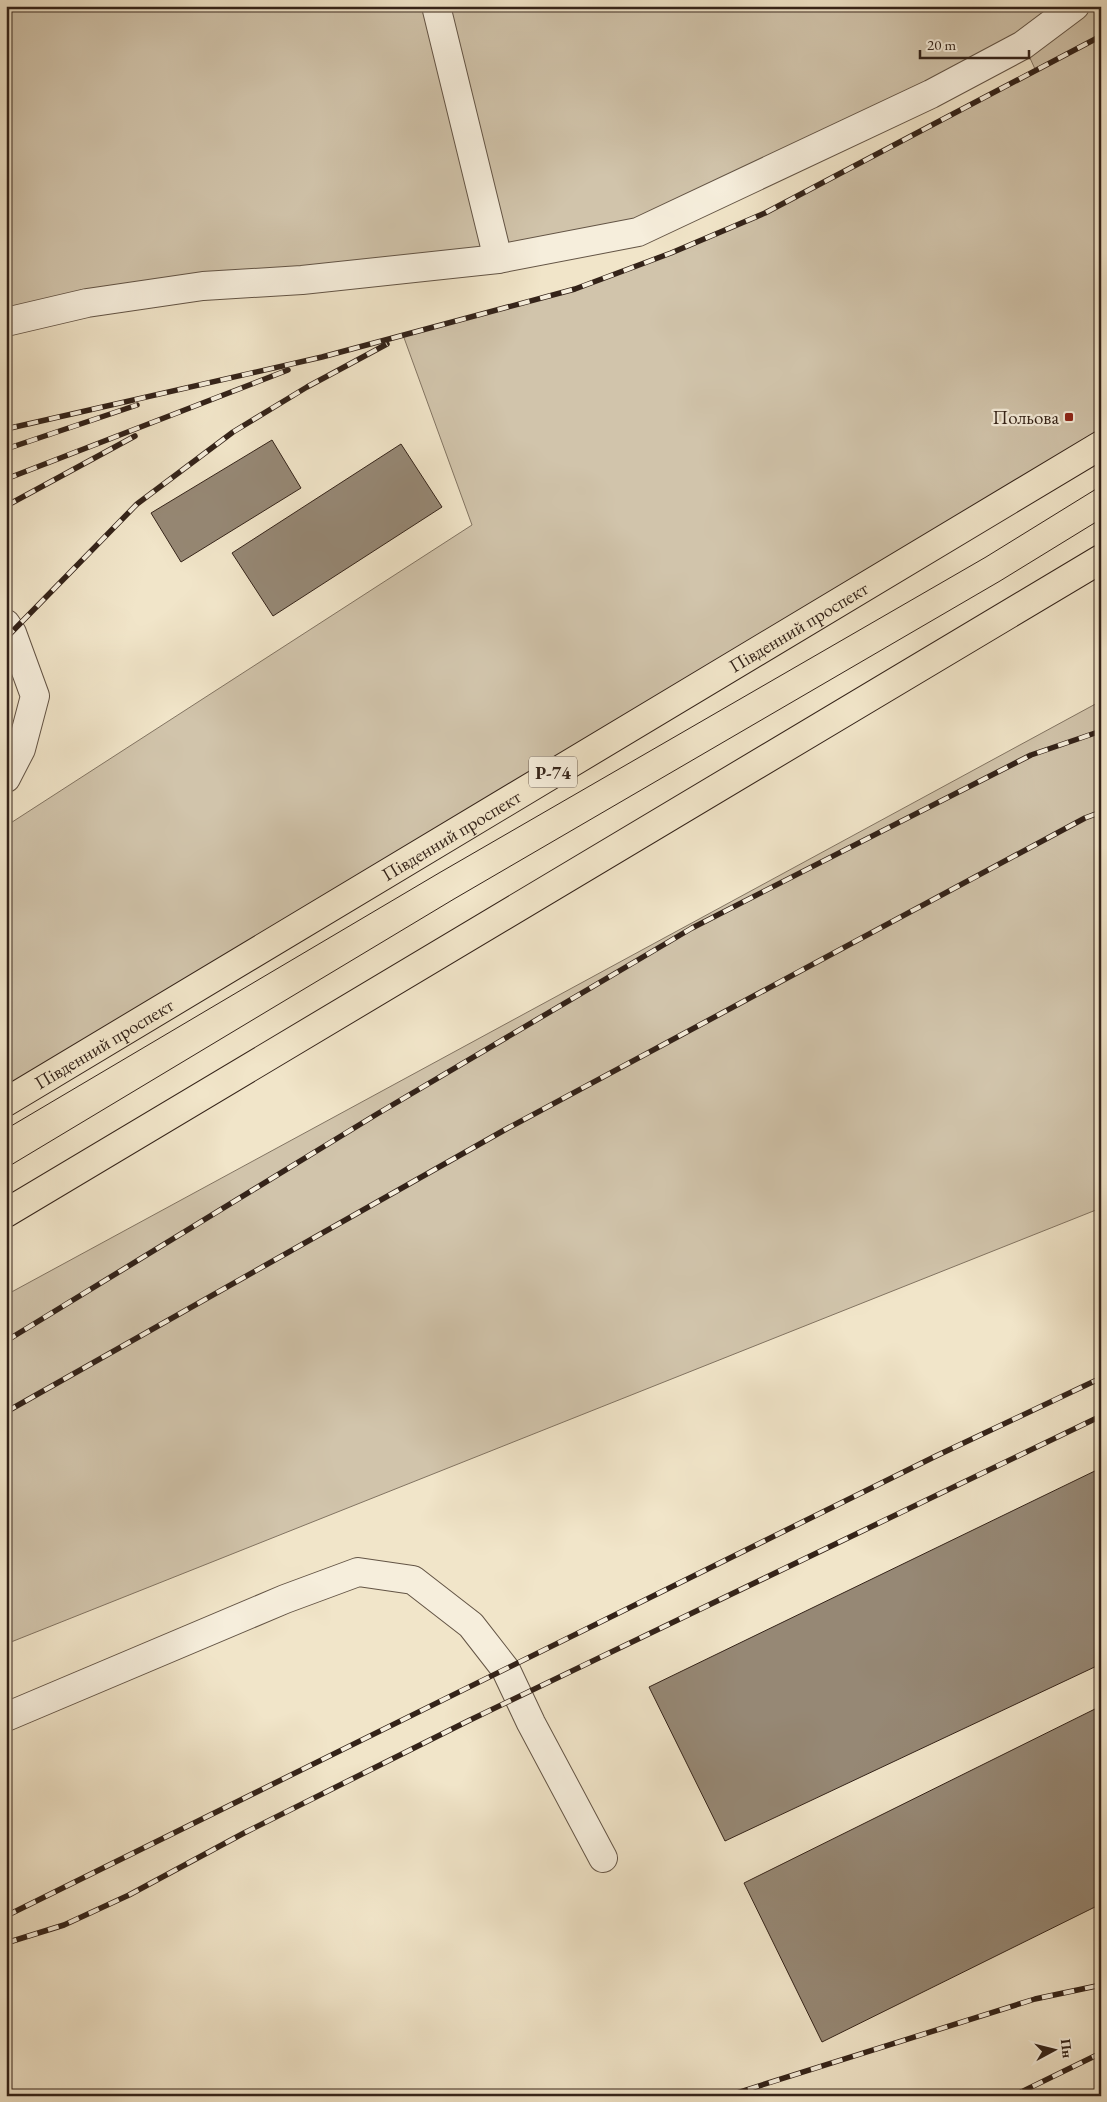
<svg xmlns="http://www.w3.org/2000/svg" width="1107" height="2102" viewBox="0 0 1107 2102" font-family="'EB Garamond',serif">
<style>
.green{fill:#d1c4ab;stroke:#827462}
.building{fill:#968875;stroke:#342319}
.lines{fill:none;stroke-linecap:round;stroke-linejoin:round}
.minor-casing{stroke:#635445;stroke-width:30}
.major-casing{stroke:#342319;stroke-width:30}
.minor{stroke:#f6eedc;stroke-width:28}
.major{stroke:#f1e5c9;stroke-width:28}
.tram{stroke:#342319;stroke-width:1}
.rail-casing{stroke:#342319;stroke-width:5.5}
.rail{stroke:#f6eedc;stroke-width:4;stroke-dasharray:11;stroke-linecap:butt}
.poi-dot{fill:#8f2418;stroke:#f6eedc;stroke-width:2}
.labels{text-anchor:middle;dominant-baseline:central;stroke-width:4.5;stroke-linejoin:round;paint-order:stroke}
.shield{fill:#f6eedc;stroke:#6e6054;stroke-width:1}
.shield-label{font-size:18px;font-weight:bold;fill:#342319}
.poi-label{font-size:19px;fill:#342319;stroke:#f6eedc;text-anchor:end}
.street-label{font-size:19px;fill:#342319;stroke:#f6eedc}
</style>
<rect width="100%" height="100%" fill="#f1e5c9"/>
<filter id="stains"><feTurbulence type="fractalNoise" baseFrequency=".004" numOctaves="4"/><feColorMatrix values="0 0 0 0 .2 0 0 0 0 .09 0 0 0 0 .02 0 0 0 .5 -.17"/></filter>
<radialGradient id="worn" r=".72"><stop offset=".6" stop-color="#630" stop-opacity="0"/><stop offset="1" stop-color="#630" stop-opacity=".3"/></radialGradient>
<g class="green">
<path d="M6 6H1101V445L6 1102V826L472 525 403 335 575 289 671 253 765 213 1035 69 1024 45 638 232 6 322Z"/>
<path d="M1101 701V1208L6 1644V1295Z"/>
</g>
<g class="building">
<path d="M272 440 301 488 181 562 151 513Z"/>
<path d="M401 444 442 507 273 616 232 553Z"/>
<path d="M1101 1468V1664L725 1841 649 1687Z"/>
<path d="M1101 1706V1904L822 2042 744 1883Z"/>
</g>
<g class="lines">
<g class="minor-casing">
<g id="minor">
<path d="M436 6 498 259"/>
<path d="M6 322 87 303 203 286 302 280 498 259 638 232 931 94 1023 45 1075 6"/>
<path d="M6 624 12 633 35 696 21 749 6 778"/>
<path d="M6 1717 285 1599 358 1572 413 1580 471 1625 506 1670 531 1723 603 1858"/>
</g>
</g>
<g class="major-casing">
<g id="major">
<path id="s1" d="M6 1102 1101 445"/>
<path d="M6 1213 1101 559"/>
</g>
</g>
<use href="#minor" class="minor"/>
<use href="#major" class="major"/>
<g class="tram">
<path d="M6 1129 439 873 986 557 1101 486"/>
<path d="M6 1168 454 899 1000 581 1101 519"/>
</g>
<g class="rail-casing">
<g id="rail">
<path d="M6 429 322 357 575 289 671 253 765 213 1101 36"/>
<path d="M6 449 137 405"/>
<path d="M6 479 288 370"/>
<path d="M6 506 135 436"/>
<path d="M6 638 137 504 233 432 307 387 387 344"/>
<path d="M6 1341 377 1114 692 928 1031 755 1101 731"/>
<path d="M6 1412 508 1128 1085 818 1101 812"/>
<path d="M6 1916 936 1456 1101 1378"/>
<path d="M6 1943 64 1925 129 1895 244 1833 468 1721 1101 1416"/>
<path d="M727 2096 1035 1999 1101 1985"/>
<path d="M1013 2096 1101 2053"/>
</g>
</g>
<use href="#rail" class="rail"/>
</g>
<rect class="poi-dot" x="1064" y="412" width="10" height="10" rx="2.5"/>
<g class="labels">
<rect class="shield" x="529" y="756.5" width="48" height="31" rx="4"/>
<g class="shield-label">
<text x="553" y="772">Р-74</text>
</g>
<g class="poi-label">
<text x="1059" y="417">Польова</text>
</g>
<g class="street-label">
<text stroke="none"><textPath href="#s1" startOffset="924">Південний проспект</textPath></text>
<text stroke="none"><textPath href="#s1" startOffset="519">Південний проспект</textPath></text>
<text stroke="none"><textPath href="#s1" startOffset="114">Південний проспект</textPath></text>
</g>
</g>
<rect width="1107" height="2102" fill="none" stroke="#f1e5c9" stroke-width="25"/>
<rect x="8" y="8" width="1092" height="2087" fill="none" stroke="#342319" stroke-width="2.5"/>
<rect x="12" y="12" width="1082" height="2077" fill="none" stroke="#342319"/>
<g transform="translate(1054 2050) rotate(83)" stroke="#f6eedc" stroke-width="4" paint-order="stroke">
<path d="M0-4L9 19L0 12L-9 19Z" fill="#342319"/>
<text y="-8" font-size="14" font-weight="bold" text-anchor="middle" fill="#342319">Пн</text>
</g>
<path d="M920 50v8h109v-8" fill="none" stroke="#342319" stroke-width="2.5"/>
<text x="927" y="50" font-size="15" fill="#342319" stroke="#f6eedc" stroke-width="4" paint-order="stroke">20 m</text>
<rect width="100%" height="100%" filter="url(#stains)"/>
<rect width="100%" height="100%" fill="url(#worn)"/>
</svg>
